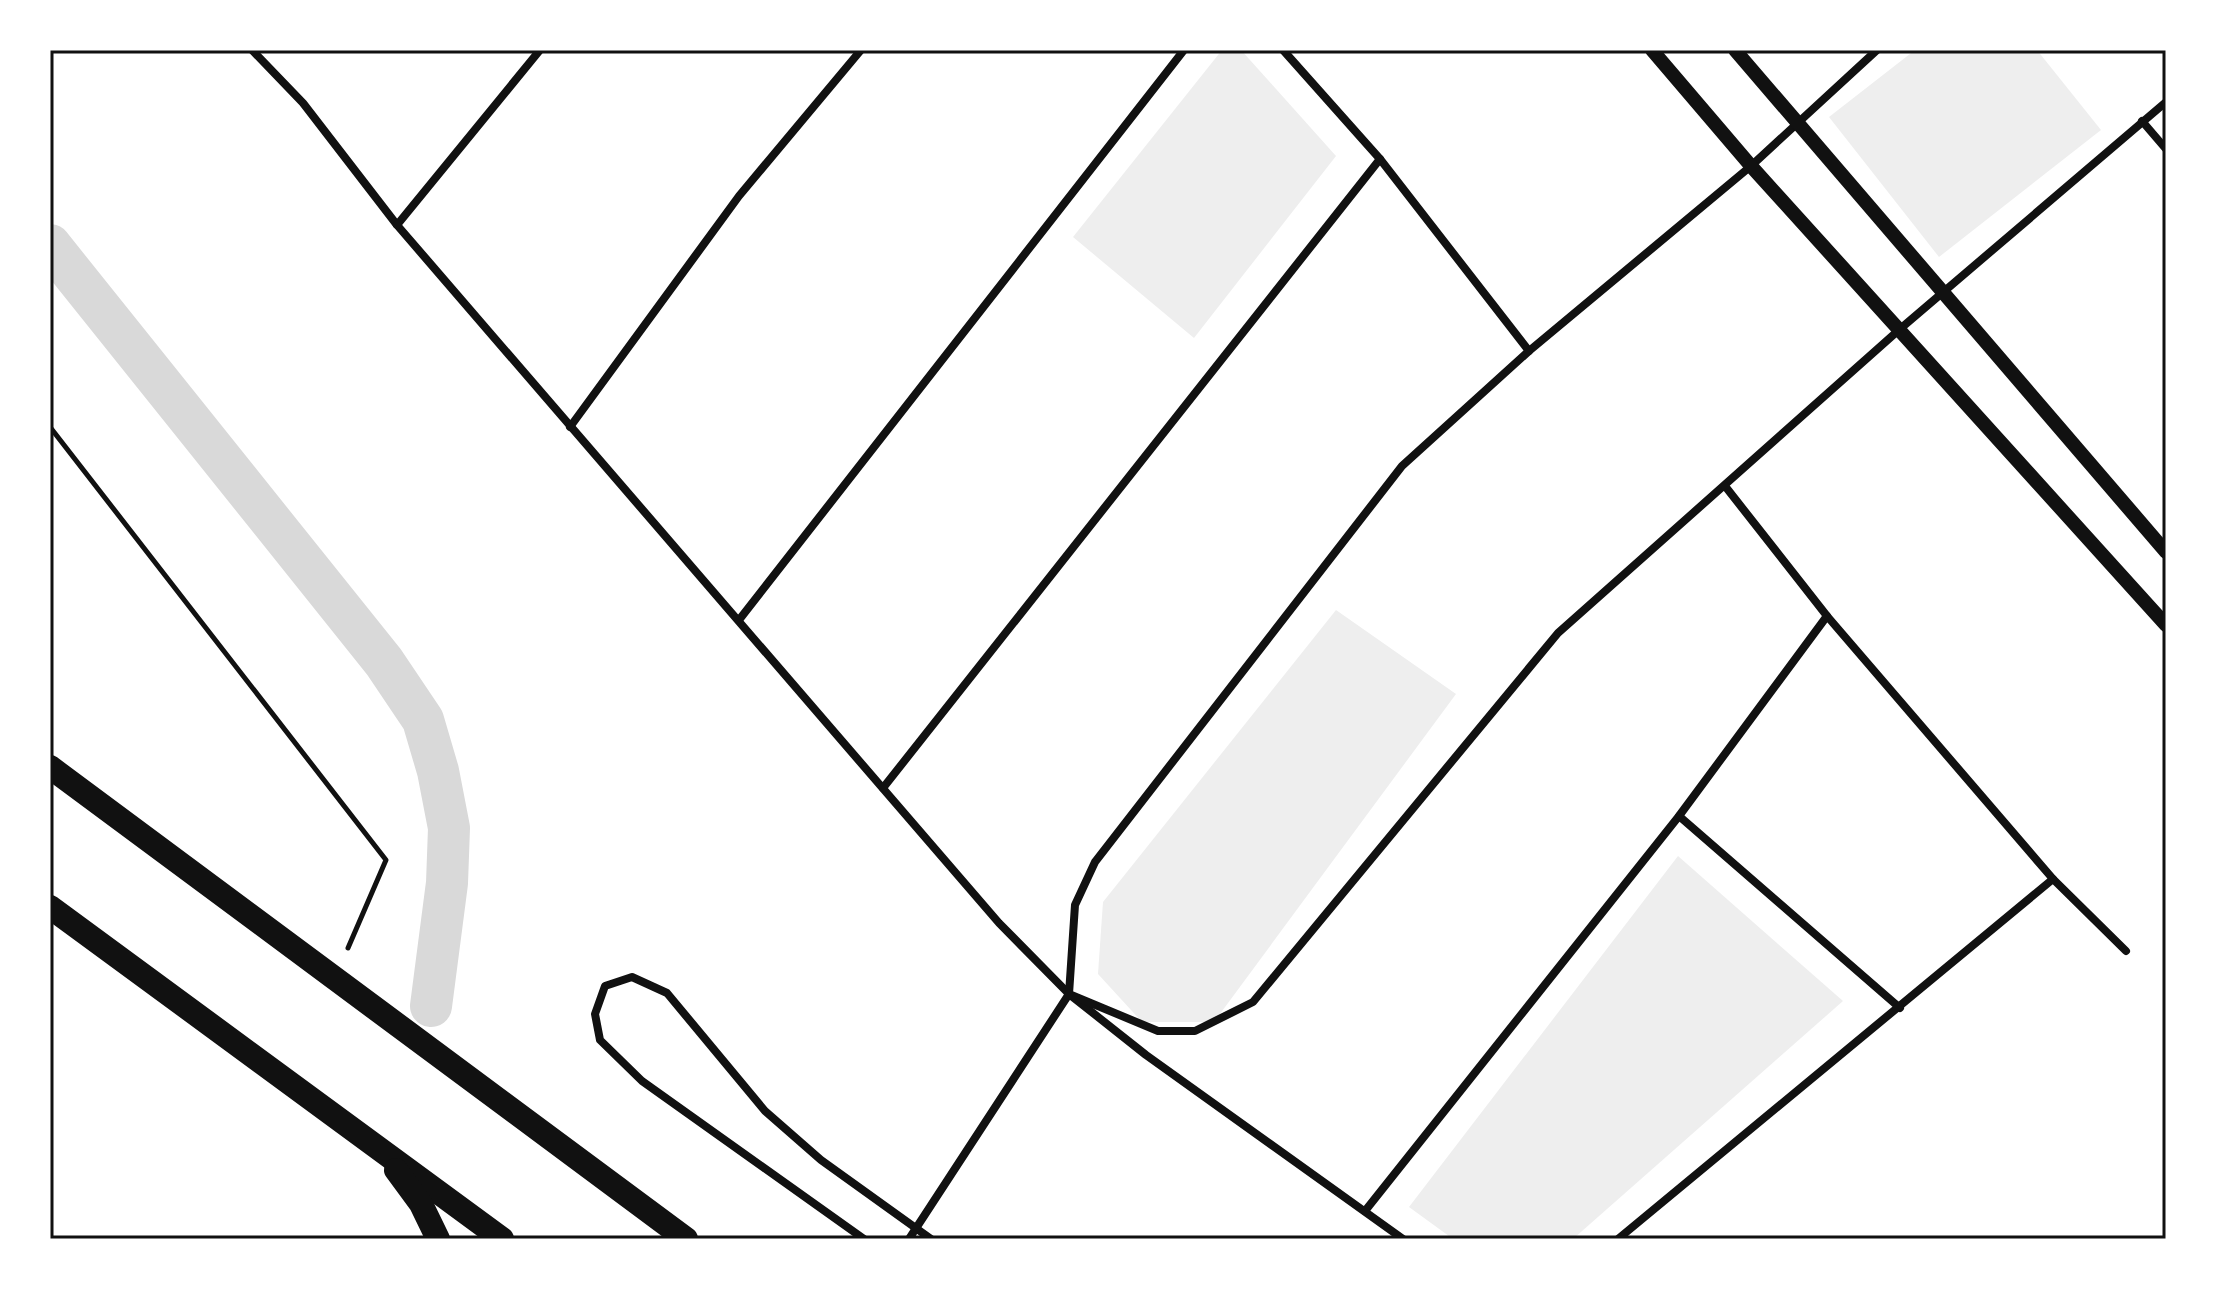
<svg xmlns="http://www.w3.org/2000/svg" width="2216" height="1289" viewBox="0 0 2216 1289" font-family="Signika,sans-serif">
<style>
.green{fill:#eee}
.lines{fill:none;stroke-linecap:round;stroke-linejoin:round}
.canal{stroke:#d9d9d9;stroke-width:42}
.path{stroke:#111;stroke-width:5}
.minor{stroke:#111;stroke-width:8}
.tertiary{stroke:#111;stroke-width:14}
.motorway{stroke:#111;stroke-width:24}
.neatline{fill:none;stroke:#111;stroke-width:3}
</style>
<rect width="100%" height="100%" fill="#fff"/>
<g class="green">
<path d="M1222 50H1241L1336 156 1194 338 1073 237Z"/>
<path d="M1915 50H2037L2101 130 1939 257 1829 117Z"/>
<path d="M1336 610 1456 694 1214 1022H1142L1098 974 1103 902Z"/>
<path d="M1678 856 1843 1001 1573 1239H1453L1409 1207Z"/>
</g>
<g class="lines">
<path class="canal" d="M50 245 384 662 423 720 438 771 449 828 447 883 431 1006"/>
<path class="path" d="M50 427 386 860 348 948"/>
<g class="minor">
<path d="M252 50 303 103 397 225 999 923 1069 994 1146 1055 1403 1239"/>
<path d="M1877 50 1751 166 1529 351 1402 466 1095 862 1075 905 1069 994 1158 1031H1195L1253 1002 1558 633 1900 329 2166 102"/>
<path d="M2142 121 2166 149"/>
<path d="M1380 159 1529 351"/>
<path d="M397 225 540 50"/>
<path d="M570 427 739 196 861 50"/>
<path d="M1725 486 1827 616"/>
<path d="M739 620 1184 50"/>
<path d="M883 788 1380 159 1283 50"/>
<path d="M1679 816 1900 1008"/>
<path d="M1365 1211 1679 816 1827 616 2053 879 2126 951"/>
<path d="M864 1239 642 1081 600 1040 595 1014 605 986 632 977 667 993 765 1111 821 1160 931 1239"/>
<path d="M909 1239 1069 994"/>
<path d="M1618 1239 2053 879"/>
</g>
<g class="tertiary">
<path d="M1652 50 1751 166 2166 625"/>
<path d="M1735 50 2166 552"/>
</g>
<g class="motorway">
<path d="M50 767 686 1239"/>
<path d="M50 907 502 1239"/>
<path d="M396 1170 421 1204 438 1239"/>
</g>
</g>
<rect width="2216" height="1289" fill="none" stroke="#ffffff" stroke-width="104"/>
<rect x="52" y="52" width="2112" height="1185" class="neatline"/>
</svg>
